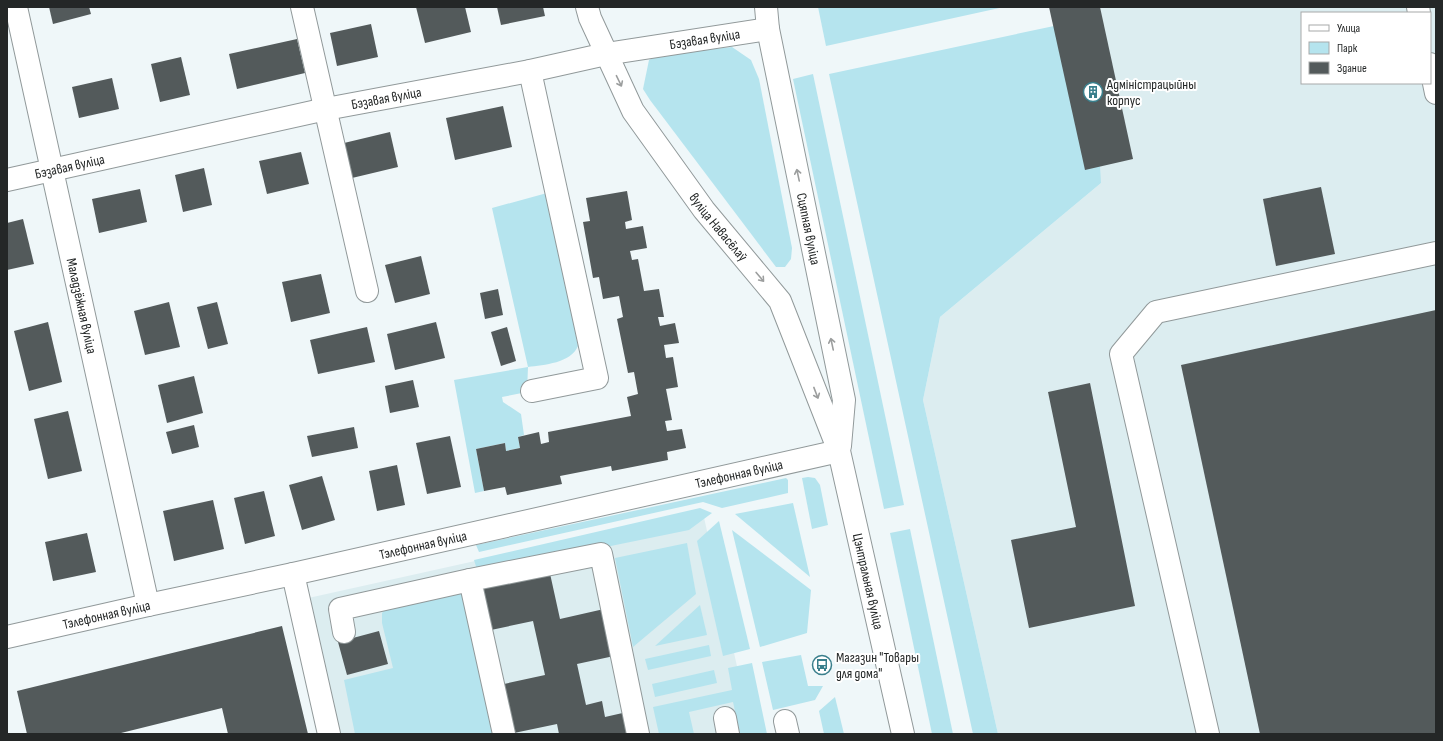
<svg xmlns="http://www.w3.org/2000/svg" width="1443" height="741" viewBox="0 0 1443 741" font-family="'Sofia Sans Condensed',sans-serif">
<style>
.built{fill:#dcedf0;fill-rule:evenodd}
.green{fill:#b5e4ee}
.building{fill:#535a5b}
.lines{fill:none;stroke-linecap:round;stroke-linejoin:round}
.minor-casing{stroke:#91999a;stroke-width:24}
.major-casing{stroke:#91999a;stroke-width:24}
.minor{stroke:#fff;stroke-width:22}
.major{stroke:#fff;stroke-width:22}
.oneway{stroke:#9c9e9e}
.labels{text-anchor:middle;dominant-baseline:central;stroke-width:4;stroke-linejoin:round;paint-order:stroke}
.street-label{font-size:14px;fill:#242727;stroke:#fff}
.poi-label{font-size:14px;fill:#242727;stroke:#fff;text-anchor:start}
</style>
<rect width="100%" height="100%" fill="#eff7f9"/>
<g class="built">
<path d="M1049 7H1436V734H998L923 400 940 317 1101 183ZM1302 13H1430V83H1302Z"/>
<path d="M703 513 752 734H335L304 599 687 514Z"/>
</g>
<g class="green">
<path d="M818 7H1004L826 46Z"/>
<path d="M1054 26 1100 166 1101 183 940 317 923 400 998 734H973L829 74Z"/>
<path d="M732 47 751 60 759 79 792 248 791 259 785 267H776L650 100 643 89 649 60 659 55Z"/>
<path d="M813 74 904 505 884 509 793 79Z"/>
<path d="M547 193 578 346C571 363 544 365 528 367L527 392 502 397 503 402 521 414 524 435 518 437 520 448 506 451 505 443 476 449 484 491 475 493 454 380 528 367 492 208Z"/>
<path d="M808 477 815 478 820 485 828 525 812 529 802 478Z"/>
<path d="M786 478 788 480V493L722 508 703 502 479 552 476 545Z"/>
<path d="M793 503 810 577 735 514Z"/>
<path d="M700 508 712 513 689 530 478 573 474 560Z"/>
<path d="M719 521 750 649 723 656 697 541Z"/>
<path d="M910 529 953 734H932L890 533Z"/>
<path d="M732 530 811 590 807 633 760 647Z"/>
<path d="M687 543 696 594 633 647 615 558Z"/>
<path d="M451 591 464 593 500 734H355L344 680 393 668 382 623V613L389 605Z"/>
<path d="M700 605 707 635 655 646Z"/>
<path d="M709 645 711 656 648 670 645 659Z"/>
<path d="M801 655 808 686H823L815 700 773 710 762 662Z"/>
<path d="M752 663 767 734H740L733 702 689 712 694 734H659L653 707 732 690 728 668Z"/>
<path d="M714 670 717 683 655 697 652 684Z"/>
<path d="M835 697 844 734H824L819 711Z"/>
</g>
<g class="building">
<path d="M49 7H89L91 14 53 24Z"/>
<path d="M416 7H465L471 32 425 43Z"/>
<path d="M497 7H543L545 16 501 25Z"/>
<path d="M1049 7H1100L1133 159 1085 170Z"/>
<path d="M371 24 378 57 337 66 330 33Z"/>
<path d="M297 39 305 73 237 89 229 54Z"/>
<path d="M181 57 190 95 160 102 151 64Z"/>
<path d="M112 78 119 109 79 118 72 87Z"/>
<path d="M503 106 512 147 455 160 446 118Z"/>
<path d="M390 132 398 167 352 178 344 143Z"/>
<path d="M301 152 309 184 267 194 259 161Z"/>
<path d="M204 168 212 205 183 212 175 175Z"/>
<path d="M1321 187 1335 254 1276 266 1263 199Z"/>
<path d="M140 189 147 222 99 233 92 199Z"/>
<path d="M627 191 632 220 625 222 626 229 643 226 647 248 630 251 632 260 638 259 644 291 659 289 664 317H658L660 326 675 323 679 343 664 345 666 358 673 357 678 387 666 389 672 420 665 421 667 431 682 429 686 448 667 452 668 460 612 471 611 466 560 476 562 484 507 495 505 487 484 491 476 449 505 443 506 451 520 448 518 437 539 432 541 444 549 442 548 432 631 416 627 397 638 394 634 372 628 373 617 319 623 317 619 296 603 299 599 277 593 278 583 222 590 221 586 198Z"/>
<path d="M23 219 34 264 7 270V223Z"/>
<path d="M421 256 430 294 395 303 385 265Z"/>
<path d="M321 274 330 313 291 322 282 282Z"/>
<path d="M498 289 503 315 485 319 480 293Z"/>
<path d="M169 302 180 347 145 355 134 311Z"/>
<path d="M217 302 228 344 208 349 197 307Z"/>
<path d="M1436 310V734H1260L1181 365Z"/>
<path d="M48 322 62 382 29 391 14 331Z"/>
<path d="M436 322 445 358 395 370 387 334Z"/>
<path d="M367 327 375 362 318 374 310 340Z"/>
<path d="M507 327 516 361 501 366 491 332Z"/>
<path d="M194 376 203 413 167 423 158 385Z"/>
<path d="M413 380 419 407 390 413 385 386Z"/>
<path d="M1090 383 1135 606 1029 628 1011 540 1076 527 1048 392Z"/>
<path d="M68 411 82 471 48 479 34 419Z"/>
<path d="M194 425 199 447 172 454 166 432Z"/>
<path d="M354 427 358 448 312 457 307 436Z"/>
<path d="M450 436 461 487 427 494 416 443Z"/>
<path d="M397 465 405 505 377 511 369 471Z"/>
<path d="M322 476 335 520 302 530 289 485Z"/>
<path d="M264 491 275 536 245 544 234 498Z"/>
<path d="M213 500 224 549 174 561 163 511Z"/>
<path d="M87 533 96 572 53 581 45 542Z"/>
<path d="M549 569 560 619 604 609 614 656 577 664 586 705 602 701 605 717 627 712 632 734H559L557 724 514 733 504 684 545 675 533 621 491 630 482 584Z"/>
<path d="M282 626 308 734H228L222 708 117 734H27L17 691Z"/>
<path d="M379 631 388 664 347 675 338 642Z"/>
</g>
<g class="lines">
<g class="minor-casing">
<g id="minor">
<path id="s1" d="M16 7 148 605"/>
<path d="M302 7 367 291"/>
<path d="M1418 7 1419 13"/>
<path d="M1430 64 1436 93"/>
<path d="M530 71 597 378 532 391"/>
<path id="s2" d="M7 180 326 109 530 71 606 54 768 29"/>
<path d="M293 574 329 734"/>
<path d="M344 632 340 609 470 580"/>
<path id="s3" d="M7 637 148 605 293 574 839 451"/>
<path d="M725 718 728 734"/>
<path d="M785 721 788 734"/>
<path d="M504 734 470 580 601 554 638 734"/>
<path d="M1208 734 1121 354 1156 312 1436 253"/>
</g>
</g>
<g class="major-casing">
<g id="major">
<path id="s4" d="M587 7 590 18 633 111 704 210 780 301 839 451 903 734"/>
<path id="s5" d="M766 7 768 29 844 400 840 446"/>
</g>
</g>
<use href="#minor" class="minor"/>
<use href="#major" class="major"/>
</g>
<defs><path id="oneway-shaft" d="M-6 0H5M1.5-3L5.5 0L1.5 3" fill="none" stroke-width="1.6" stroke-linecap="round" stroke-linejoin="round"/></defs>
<g class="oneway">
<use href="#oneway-shaft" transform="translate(619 81) rotate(64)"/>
<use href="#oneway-shaft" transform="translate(798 175) rotate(-102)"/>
<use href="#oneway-shaft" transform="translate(760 277) rotate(50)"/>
<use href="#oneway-shaft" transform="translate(832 344) rotate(-102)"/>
<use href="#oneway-shaft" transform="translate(816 393) rotate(69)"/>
</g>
<defs>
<g id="building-ring" transform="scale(1)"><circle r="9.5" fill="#fff" stroke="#3a7f8c" stroke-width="1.5"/><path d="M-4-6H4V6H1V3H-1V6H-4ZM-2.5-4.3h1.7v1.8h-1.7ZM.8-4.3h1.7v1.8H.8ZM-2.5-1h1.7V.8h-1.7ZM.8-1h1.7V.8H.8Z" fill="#3a7f8c"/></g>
<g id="bus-ring" transform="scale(1)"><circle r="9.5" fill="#fff" stroke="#3a7f8c" stroke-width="1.5"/><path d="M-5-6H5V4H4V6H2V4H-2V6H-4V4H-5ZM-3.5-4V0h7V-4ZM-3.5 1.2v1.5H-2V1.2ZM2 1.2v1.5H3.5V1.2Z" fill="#3a7f8c"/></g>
</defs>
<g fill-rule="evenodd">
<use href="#building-ring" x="1093" y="92"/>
<use href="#bus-ring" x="822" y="665"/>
</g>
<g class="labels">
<g class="street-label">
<text stroke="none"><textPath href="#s2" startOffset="712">Бэзавая вуліца</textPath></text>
<text stroke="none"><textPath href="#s2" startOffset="388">Бэзавая вуліца</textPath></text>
<text stroke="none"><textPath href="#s2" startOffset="64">Бэзавая вуліца</textPath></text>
<text stroke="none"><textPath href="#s4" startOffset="258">вуліца Навасёлаў</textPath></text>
<text stroke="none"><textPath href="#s5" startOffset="226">Сцяпная вуліца</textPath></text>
<text stroke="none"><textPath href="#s1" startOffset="306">Маладзёжная вуліца</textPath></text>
<text stroke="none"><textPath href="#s3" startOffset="750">Тэлефонная вуліца</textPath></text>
<text stroke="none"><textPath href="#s3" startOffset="426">Тэлефонная вуліца</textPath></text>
<text stroke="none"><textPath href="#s4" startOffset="649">Цэнтральная вуліца</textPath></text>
<text stroke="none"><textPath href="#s3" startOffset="102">Тэлефонная вуліца</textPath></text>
</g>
<g class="poi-label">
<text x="1107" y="84">Адміністрацыйны<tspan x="1107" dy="16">корпус</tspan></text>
<text x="836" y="657">Магазин "Товары<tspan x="836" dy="16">для дома"</tspan></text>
</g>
</g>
<rect width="1443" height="741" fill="none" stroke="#242727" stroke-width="16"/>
<rect x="1301" y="12" width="130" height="72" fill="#ffffff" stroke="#a7a9a9"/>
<rect x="1309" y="25" width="20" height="6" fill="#ffffff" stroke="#a7a9a9"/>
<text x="1337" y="32" font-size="12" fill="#242727">Улица</text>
<rect x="1309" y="42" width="20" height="12" fill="#b5e4ee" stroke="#a7a9a9"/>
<text x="1337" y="52" font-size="12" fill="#242727">Парк</text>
<rect x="1309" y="62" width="20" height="12" fill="#535a5b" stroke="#a7a9a9"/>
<text x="1337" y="72" font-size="12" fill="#242727">Здание</text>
</svg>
